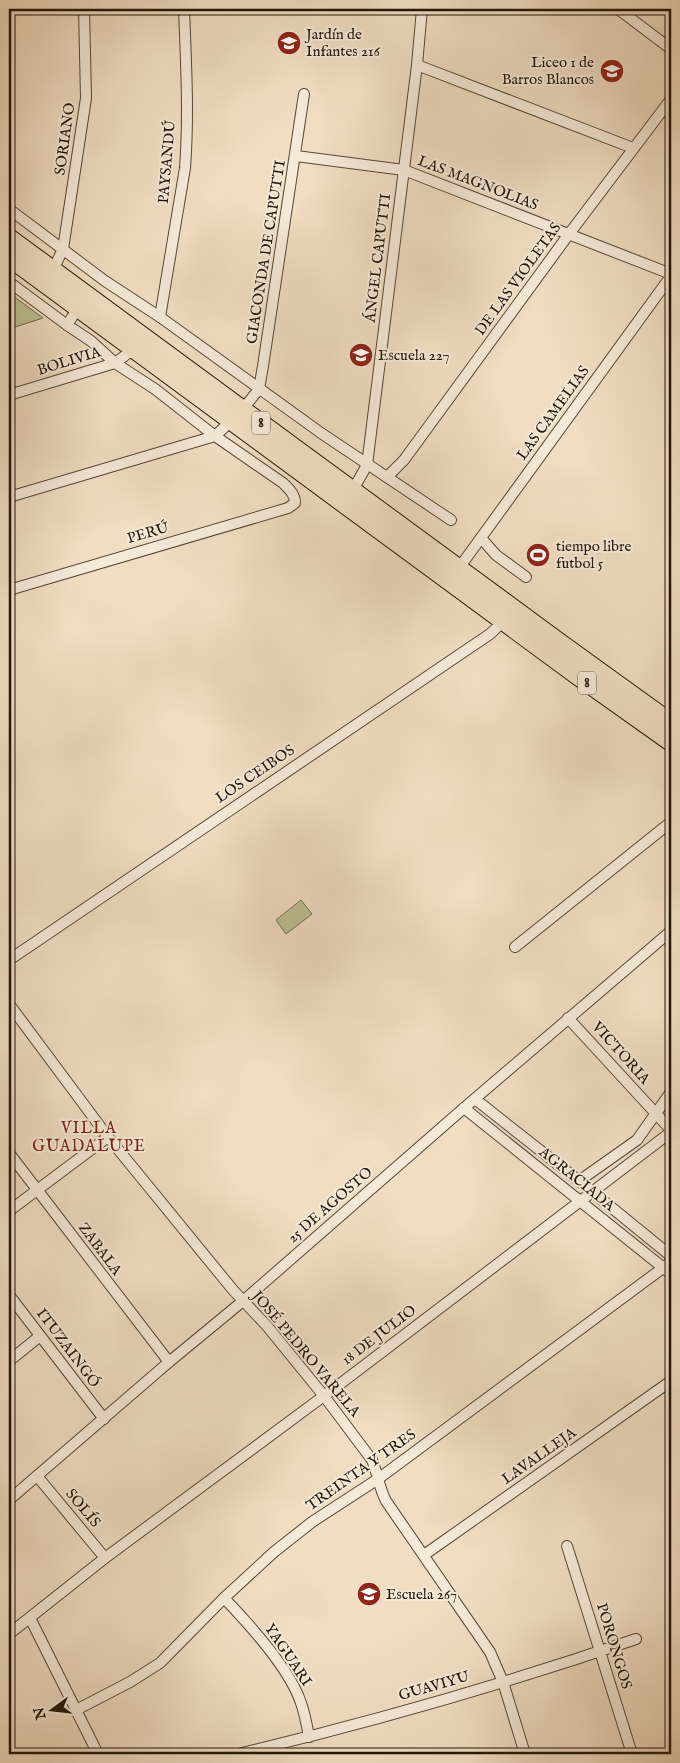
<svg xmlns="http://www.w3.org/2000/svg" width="680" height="1763" viewBox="0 0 680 1763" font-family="'IM FELL English',serif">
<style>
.green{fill:#bbc093;stroke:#6e6a4e}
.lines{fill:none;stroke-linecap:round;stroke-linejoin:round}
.street-casing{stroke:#564737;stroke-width:12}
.highway-casing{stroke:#221509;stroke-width:20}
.street{stroke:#f5e9d7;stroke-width:10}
.highway{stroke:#f0ddc2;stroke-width:18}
.labels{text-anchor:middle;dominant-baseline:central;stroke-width:4;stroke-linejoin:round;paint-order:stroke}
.shield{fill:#f5e9d7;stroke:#615547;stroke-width:1}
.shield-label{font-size:14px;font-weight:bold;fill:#221509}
.poi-label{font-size:15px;fill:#221509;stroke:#f5e9d7;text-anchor:start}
.street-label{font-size:15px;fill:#221509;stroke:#f5e9d7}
.neighbourhood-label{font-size:16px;letter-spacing:1px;fill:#7a1f14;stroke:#f5e9d7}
</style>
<rect width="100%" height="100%" fill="#f0ddc2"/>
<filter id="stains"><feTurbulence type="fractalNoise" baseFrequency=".004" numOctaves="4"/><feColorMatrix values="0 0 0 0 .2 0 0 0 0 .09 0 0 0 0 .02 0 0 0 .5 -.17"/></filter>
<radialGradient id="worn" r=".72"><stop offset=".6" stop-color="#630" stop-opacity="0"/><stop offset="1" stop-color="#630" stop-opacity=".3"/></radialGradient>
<g class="green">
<path d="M9 293 43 318 9 329Z"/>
<path d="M301 900 312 914 286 934 276 920Z"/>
</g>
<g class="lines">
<g class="street-casing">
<g id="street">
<path d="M618 9 671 49"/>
<path d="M417 65 633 148"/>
<path d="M296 156 404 170 671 274"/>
<path d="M9 209 105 281 160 317 321 433 451 520"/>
<path d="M53 270 63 249 83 118 86 98 84 9"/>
<path d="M9 282 67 325"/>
<path d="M160 317 185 168C189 115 186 62 184 9"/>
<path d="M9 395 115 363 134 349"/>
<path d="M243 409 259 389 263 366 304 94"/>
<path d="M387 477 404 460 569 234 671 99"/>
<path d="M350 495 367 465 417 65 422 9"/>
<path d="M9 497 215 436 231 421"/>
<path d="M481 538 496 555 526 577"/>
<path d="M459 568 671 276"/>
<path d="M9 590 288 508 295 503C295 494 289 489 283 483L215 436 155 389 115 363 91 341 67 325 78 308"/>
<path d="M515 947 671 822"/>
<path d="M9 960 490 634 507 618"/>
<path d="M9 1004 108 1137 233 1290 267 1326 324 1396 372 1460C378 1474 379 1488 386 1501L490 1652 503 1682 525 1754"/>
<path d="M568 1018 671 1130"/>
<path d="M475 1099 579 1181 671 1256"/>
<path d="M464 1108 671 1274"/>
<path d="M9 1153 169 1362"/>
<path d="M579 1181 637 1140 671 1092"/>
<path d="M9 1211 108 1137"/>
<path d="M9 1295 104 1419"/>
<path d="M9 1361 40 1336"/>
<path d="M37 1476 105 1558"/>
<path d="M9 1500 169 1362 243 1301 464 1108 671 931"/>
<path d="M567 1546 632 1754"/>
<path d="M424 1555 671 1381"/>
<path d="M224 1598C249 1624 290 1669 301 1703 305 1714 307 1726 309 1737"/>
<path d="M30 1618 98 1754"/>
<path d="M9 1634 105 1558 340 1384 671 1132"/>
<path d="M76 1710 130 1682 160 1663 224 1598 274 1552 312 1522 378 1479 671 1262"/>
<path d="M238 1754C372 1722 505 1684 636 1639"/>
</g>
</g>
<g class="highway-casing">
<g id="highway">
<path d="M9 238 560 643 671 723"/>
<path d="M9 257 578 676 671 742"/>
</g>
</g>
<use href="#street" class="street"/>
<use href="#highway" class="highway"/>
</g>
<defs>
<g id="school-disc" transform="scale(1.25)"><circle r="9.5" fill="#8f2418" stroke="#f5e9d7"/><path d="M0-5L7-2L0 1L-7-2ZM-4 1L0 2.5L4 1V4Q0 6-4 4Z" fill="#fff"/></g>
<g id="stadium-disc" transform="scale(1.25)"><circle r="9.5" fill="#8f2418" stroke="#f5e9d7"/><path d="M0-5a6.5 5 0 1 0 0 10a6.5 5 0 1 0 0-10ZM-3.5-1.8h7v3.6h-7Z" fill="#fff"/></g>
</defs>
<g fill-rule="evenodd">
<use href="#school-disc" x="289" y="43"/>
<use href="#school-disc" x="612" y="71"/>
<use href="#school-disc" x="361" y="355"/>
<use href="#stadium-disc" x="538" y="555"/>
<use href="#school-disc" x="369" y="1594"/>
</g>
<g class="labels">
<g class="shield">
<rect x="252" y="411.5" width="18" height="23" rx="4"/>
<rect x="578" y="671.5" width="18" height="23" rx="4"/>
</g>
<g class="shield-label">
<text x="261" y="423">8</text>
<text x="587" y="683">8</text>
</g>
<g class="poi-label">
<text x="306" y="34">Jardín de<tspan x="306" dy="17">Infantes 216</tspan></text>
<text x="594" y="62" text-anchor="end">Liceo 1 de<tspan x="594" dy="17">Barros Blancos</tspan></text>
<text x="378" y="355">Escuela 227</text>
<text x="556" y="546">tiempo libre<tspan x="556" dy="17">futbol 5</tspan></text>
<text x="386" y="1594">Escuela 267</text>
</g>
<g class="street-label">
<text transform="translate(65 139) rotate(-82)">SORIANO</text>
<text transform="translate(167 162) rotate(-85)">PAYSANDÚ</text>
<text transform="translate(478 183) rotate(21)">LAS MAGNOLIAS</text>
<text transform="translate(266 252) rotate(-81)">GIACONDA DE CAPUTTI</text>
<text transform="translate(378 258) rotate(-83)">ÁNGEL CAPUTTI</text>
<text transform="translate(518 279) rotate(-54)">DE LAS VIOLETAS</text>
<text transform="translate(69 361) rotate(-17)">BOLIVIA</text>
<text transform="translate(553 413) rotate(-54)">LAS CAMELIAS</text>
<text transform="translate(148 533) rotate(-16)">PERÚ</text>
<text transform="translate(255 774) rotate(-34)">LOS CEIBOS</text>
<text transform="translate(621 1053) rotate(48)">VICTORIA</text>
<text transform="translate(577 1179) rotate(39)">AGRACIADA</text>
<text transform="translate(330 1205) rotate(-41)">25 DE AGOSTO</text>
<text transform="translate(100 1249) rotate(53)">ZABALA</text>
<text transform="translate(379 1335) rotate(-37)">18 DE JULIO</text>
<text transform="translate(68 1348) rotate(53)">ITUZAINGÓ</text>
<text transform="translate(306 1354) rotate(50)">JOSÉ PEDRO VARELA</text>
<text transform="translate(539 1456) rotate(-35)">LAVALLEJA</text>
<text transform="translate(361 1470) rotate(-35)">TREINTA Y TRES</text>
<text transform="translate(83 1508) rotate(50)">SOLÍS</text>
<text transform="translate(614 1646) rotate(73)">PORONGOS</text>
<text transform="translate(288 1655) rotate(56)">YAGUARI</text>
<text transform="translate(434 1686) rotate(-16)">GUAVIYU</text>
</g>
<g class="neighbourhood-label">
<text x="89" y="1129">VILLA<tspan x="89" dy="18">GUADALUPE</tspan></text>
</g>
</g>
<rect width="680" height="1763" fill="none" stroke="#f0ddc2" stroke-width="30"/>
<rect x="10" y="10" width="660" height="1743" fill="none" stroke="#221509" stroke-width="2.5"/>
<rect x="15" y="15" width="650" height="1733" fill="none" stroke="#221509"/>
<g transform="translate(52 1710) rotate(255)" stroke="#f5e9d7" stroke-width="4" paint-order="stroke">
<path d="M0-4L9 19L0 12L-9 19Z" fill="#221509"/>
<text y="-8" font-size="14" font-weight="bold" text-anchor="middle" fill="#221509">N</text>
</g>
<rect width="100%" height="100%" filter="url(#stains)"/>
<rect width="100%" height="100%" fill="url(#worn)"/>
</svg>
